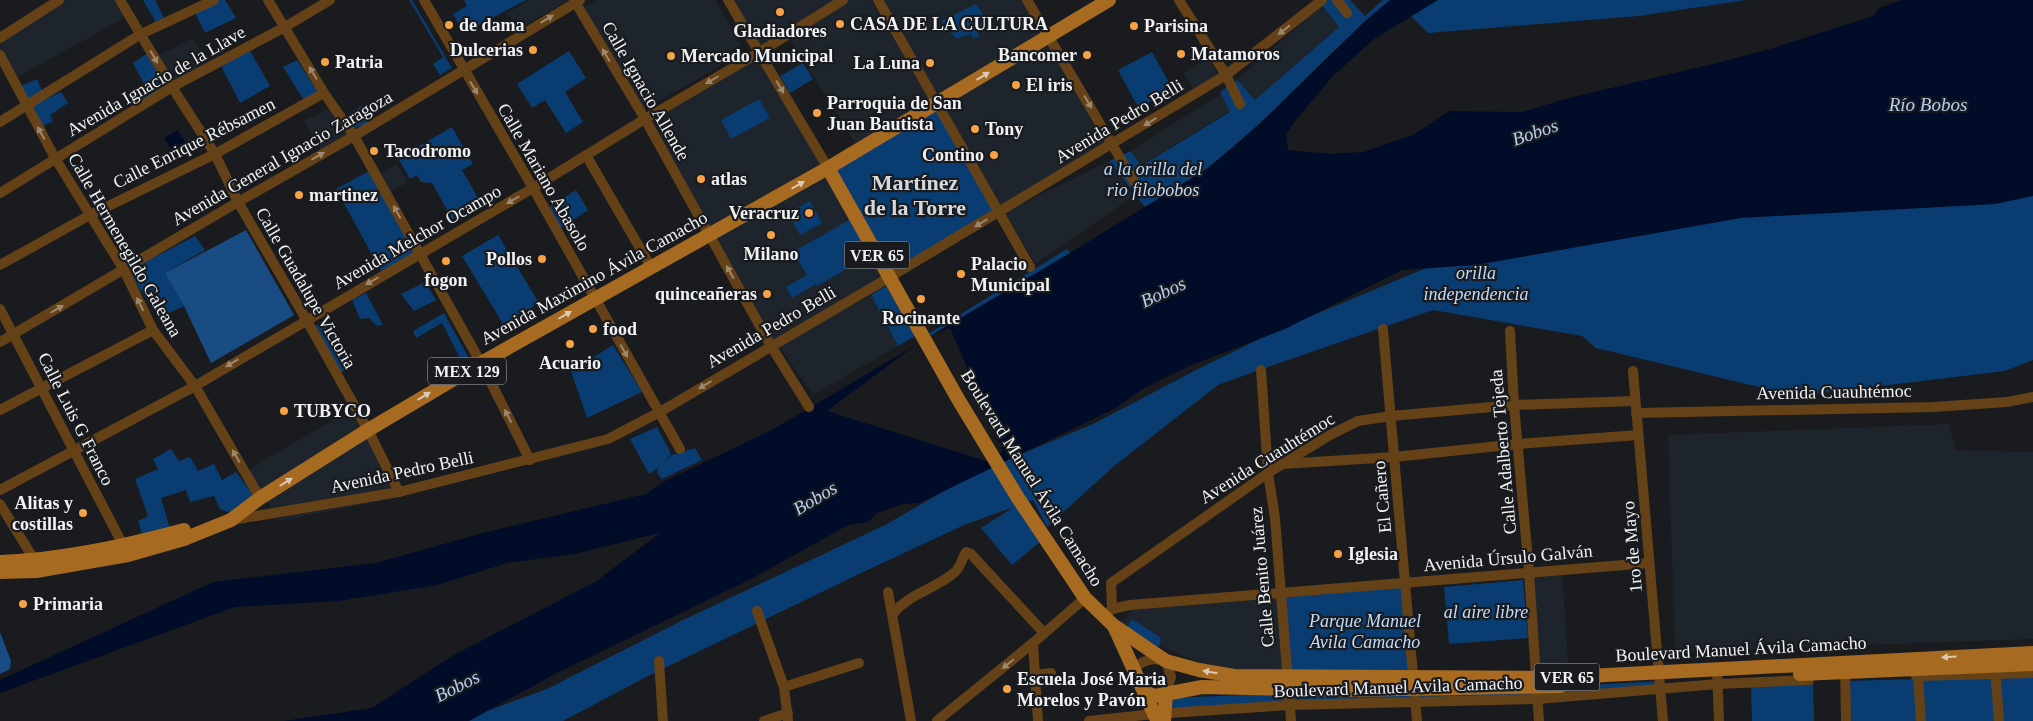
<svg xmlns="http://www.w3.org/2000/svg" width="2033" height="721" viewBox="0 0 2033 721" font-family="'Times New Roman',serif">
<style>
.built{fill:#1e242b}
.green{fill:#093d72}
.forest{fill:#1a4c84}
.water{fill:#000c28}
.pier{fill:#191b1e}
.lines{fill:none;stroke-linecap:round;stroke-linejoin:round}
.minor{stroke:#654117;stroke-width:10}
.major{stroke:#a66a21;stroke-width:14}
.oneway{fill:#9d886f}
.oneway2{fill:#dac9b5}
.poi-dot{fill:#f5a345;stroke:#191b1e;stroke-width:2}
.labels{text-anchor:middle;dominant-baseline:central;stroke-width:4.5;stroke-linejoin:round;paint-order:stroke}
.shield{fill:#191b1e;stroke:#b0b2b4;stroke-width:1}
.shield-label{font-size:16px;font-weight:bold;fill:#f0f2f4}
.poi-label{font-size:18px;font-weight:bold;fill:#f0f2f4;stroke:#191b1e;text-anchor:start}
.street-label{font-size:18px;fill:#f0f2f4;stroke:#191b1e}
.park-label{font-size:18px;font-style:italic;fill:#c0dbfc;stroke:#191b1e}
.water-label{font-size:19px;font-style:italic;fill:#b4cff1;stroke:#191b1e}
.district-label{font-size:22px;font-weight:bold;fill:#d5d9dd;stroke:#191b1e}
</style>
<rect width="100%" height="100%" fill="#191b1e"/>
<g class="built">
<path d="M66 0H115L126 17 16 78 0 48V42Z"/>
<path d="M529 0H568L518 30 507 13Z"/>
<path d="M596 0H715L743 49 719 63 720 66 643 110 583 8Z"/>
<path d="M732 0H838L761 47Z"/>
<path d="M848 0H870L933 101 858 148 789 37Z"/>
<path d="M878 0H1023L1041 32 938 94Z"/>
<path d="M1322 5 1339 27 1255 101 1237 80Z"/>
<path d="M193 38 210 65 172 84 156 57Z"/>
<path d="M1048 43 1109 143 1000 208 942 104Z"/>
<path d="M759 56 824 168 711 230 649 121Z"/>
<path d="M1208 57 1219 78 1195 92 1184 73Z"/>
<path d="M1220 94 1230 111 1140 166 1131 151Z"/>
<path d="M332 107 350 136 322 151 304 121Z"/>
<path d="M1109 161 1134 196 1035 264 1005 212Z"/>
<path d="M397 164 408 182 390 193 379 175Z"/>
<path d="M827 172 887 278 773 343 713 237Z"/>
<path d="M871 295 898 346 813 395 778 345Z"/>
<path d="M355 407 366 429 260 496 246 471Z"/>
<path d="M1949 424 1956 450 2033 452V639L1675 652 1668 435Z"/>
<path d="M367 433 401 497 279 521 265 497Z"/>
<path d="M1562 572 1569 675H1536L1531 574Z"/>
<path d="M1278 596 1285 676 1212 668 1165 648 1119 624 1134 608Z"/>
</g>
<g class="green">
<path d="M143 0H155L165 20 157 24Z"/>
<path d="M219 0H225L236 18 205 33 194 11Z"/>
<path d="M409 0H412L452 68 440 75 433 64 443 57Z"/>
<path d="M464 0H526L464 33 453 14 467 6Z"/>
<path d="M1328 0H1350L1365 16 1383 0H1390C1327 53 1274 115 1210 166 1190 182 1166 194 1145 207L1109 161 1131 151 1141 166 1230 112 1220 92 1237 80 1255 100 1339 27 1322 5Z"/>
<path d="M1438 0H1746L1639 16 1428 33 1409 14Z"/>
<path d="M976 4 991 26 977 32 979 36 973 39 971 34 956 39 941 21Z"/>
<path d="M249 49 270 86 240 103 220 64Z"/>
<path d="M569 51 586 78 565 92 583 122 566 133 545 100 532 108 517 84Z"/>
<path d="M1152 52 1172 88 1139 109 1118 70Z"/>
<path d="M148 53 166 86 142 103 137 95 146 88 133 63Z"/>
<path d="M297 60 319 94 305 102 283 67Z"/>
<path d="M803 63 813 79 790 93 780 76Z"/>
<path d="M37 79 43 93 27 103 19 87Z"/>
<path d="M61 92 68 103 50 115 53 121 41 127 29 107Z"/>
<path d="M759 99 770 118 731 139 721 120Z"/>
<path d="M2033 105V360L2005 371 1797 396 1596 348 1582 336 1433 310 1262 369 1218 385 1113 467 1047 527 1033 500 1018 505 1041 541 1012 565 981 528 1014 507 964 525 859 574 648 676 563 721H459L547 689 681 621 885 525 976 473 1093 424 1200 368 1278 330 1483 244Z"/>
<path d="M362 106 372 121 355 128 347 115Z"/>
<path d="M937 106 999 211 893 274 830 168Z"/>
<path d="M452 127 473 164 462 170 481 203 452 219 432 183 421 182 417 175 410 179 398 158Z"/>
<path d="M371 170 416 253 381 271 336 189Z"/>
<path d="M576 190 588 210 561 228 548 208Z"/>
<path d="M810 201 822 223 800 235 788 213Z"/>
<path d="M851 219 871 255 817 286 816 284 792 298 786 287 807 275 793 252Z"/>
<path d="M498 235 539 303 503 324 462 256Z"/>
<path d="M195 236 205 250 165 273 184 306 159 318 128 271Z"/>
<path d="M1067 249 1070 253 932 335 928 334Z"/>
<path d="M425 282 436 300 414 311 401 294Z"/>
<path d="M886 286 915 336 898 346 871 295Z"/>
<path d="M366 293 383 325 377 326 369 318 360 319 352 300Z"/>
<path d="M444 313 470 360 438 381 435 373 460 358 442 323 416 338 413 331Z"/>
<path d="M327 320 354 365 340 373 315 326Z"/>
<path d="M613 345 642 392 587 418 571 371Z"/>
<path d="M657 427 671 454 663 463 672 455 695 448 702 460 662 479 657 473 658 468 649 474 630 439Z"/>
<path d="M171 449 179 461 190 457 198 471 214 464 222 480 236 472 255 497 232 514 220 509 214 496 190 502 186 490 161 498 170 529 142 535 138 521 148 516 135 479 158 469 153 459Z"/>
<path d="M1523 580 1528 638 1449 644 1444 587Z"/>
<path d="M1405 583 1412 673 1289 675 1282 598Z"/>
<path d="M1132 619 1161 638 1159 647 1126 629Z"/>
<path d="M2033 674V721H1923L1921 679Z"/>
<path d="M1916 679 1918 721H1849L1847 681Z"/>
<path d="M1660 681V689L1417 701 1416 692 1536 688Z"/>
<path d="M1813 683 1814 721H1752L1751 685Z"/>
<path d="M1414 692V701L1290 704V693Z"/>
<path d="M1288 693 1289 705 1171 716V698Z"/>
</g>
<g class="forest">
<path d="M246 230 294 315 211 363 184 306 165 273Z"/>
<path d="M0 632 11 661 10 669 0 674Z"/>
</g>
<g class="water">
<path d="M1390 0H1438L1374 39 1333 76 1295 121 1286 135 1288 150 1330 154 1363 152 1413 135 1449 111 1522 112 1569 98 1721 62 1770 49 1873 16 1879 8 1902 0H2033V196L1995 204 1741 218 1476 265 1402 270 1285 329 1189 366 1144 388 1114 409 919 503 903 504 877 513 868 522 848 525 751 579 557 673 469 721H283L372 708 452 656 595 582 660 533 574 554 507 563 437 585 339 601 235 607 0 693V680L213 582 376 563 483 533 646 494 663 482 772 430 916 345 841 401 947 329 932 335 1070 253 1208 168 1260 124 1364 22Z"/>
<path d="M178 130 185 142 172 150 164 138Z"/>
</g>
<path class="pier" d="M950 328 1003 451 986 461 827 411 916 345 918 343V346L932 335Z"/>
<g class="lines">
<g class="minor">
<path d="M120 0 172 87 215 154 238 202 306 319 368 430 399 492"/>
<path d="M268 0 324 93 354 136 481 363 530 460"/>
<path d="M424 0 533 188 680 449"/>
<path d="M574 0 645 119 771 346 809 407"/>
<path d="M728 0 828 168"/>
<path d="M878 0 1030 267"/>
<path d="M1027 0 1136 185"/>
<path d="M1179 0 1226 75 1240 104"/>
<path d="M1337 0 1347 13"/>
<path d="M0 38 59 0"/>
<path d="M0 55 55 158 124 270 153 330 195 386 260 498"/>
<path d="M0 122 141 34 214 0"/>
<path d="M586 155 648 262 652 265"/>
<path d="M0 193 172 87 285 27 330 0"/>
<path d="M0 265 90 215 215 154 324 93"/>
<path d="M0 309 123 545"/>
<path d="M1383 329 1417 721"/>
<path d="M1510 331 1514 405 1529 572 1539 721"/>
<path d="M0 342 238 202 354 136 580 0"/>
<path d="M1261 370 1268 473 1275 518 1291 721"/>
<path d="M1633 371 1663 721"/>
<path d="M0 410 153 330"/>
<path d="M1636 413 1933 407 2007 402 2033 397"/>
<path d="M1282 464 1394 457 1518 444 1638 435"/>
<path d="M0 490 195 386 533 188 645 119 760 52 843 0"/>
<path d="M0 504 35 561"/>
<path d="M232 520 399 492 608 439 658 413 890 277 1226 75 1322 0"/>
<path d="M888 592 911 721"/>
<path d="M1112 609 1111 583 1268 473 1330 435 1358 421 1391 416 1514 405 1635 401"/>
<path d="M757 611 784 687 788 721"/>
<path d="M1109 612 1112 609 1130 605 1649 563"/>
<path d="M893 614C908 594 936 589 955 572 961 566 962 559 966 552L970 553 1044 633"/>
<path d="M1033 643 1038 721"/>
<path d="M659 661 663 721"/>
<path d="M1845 666 1846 721"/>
<path d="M1995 668 1999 721"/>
<path d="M1133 669C1143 660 1153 657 1166 661L1171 677 1166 693"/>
<path d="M1717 669 1719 721"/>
<path d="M1915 671 1918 676 1921 721"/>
<path d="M1035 675 1051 673"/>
<path d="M1916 676 2033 673"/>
<path d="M784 687 859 663"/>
<path d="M764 721 788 713"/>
<path d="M937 721 1033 643 1085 598"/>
<path d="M1089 721 1154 714 1290 705 1537 699 1718 684 1809 680"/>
</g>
<g class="major">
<path d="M828 168 958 399 1018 498 1085 598 1113 625 1166 661 1199 670 1234 676 1549 678 2033 653"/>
<path d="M0 562C62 560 124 546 184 530"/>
<path d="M0 572 36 571 128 555 184 539 231 520 260 498 368 430 481 363 828 168 1109 0"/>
<path d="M1114 626 1154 714 1158 721"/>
<path d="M1800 674 2033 664"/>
<path d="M1144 692 1155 696 1202 687 1348 690 1561 686"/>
<path d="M1164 721 1166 693"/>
</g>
</g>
<defs><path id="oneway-solid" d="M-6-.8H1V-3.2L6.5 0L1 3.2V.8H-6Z" transform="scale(1.25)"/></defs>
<g class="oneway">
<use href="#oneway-solid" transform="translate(547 19) rotate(-31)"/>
<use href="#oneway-solid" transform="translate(1284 30) rotate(142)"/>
<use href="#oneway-solid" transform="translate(606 55) rotate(-120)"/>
<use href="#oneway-solid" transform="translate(154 57) rotate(60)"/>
<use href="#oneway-solid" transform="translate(313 73) rotate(-121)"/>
<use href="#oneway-solid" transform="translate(712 80) rotate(150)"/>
<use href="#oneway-solid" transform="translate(780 87) rotate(60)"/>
<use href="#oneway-solid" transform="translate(474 88) rotate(59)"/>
<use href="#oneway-solid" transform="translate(1088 102) rotate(59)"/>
<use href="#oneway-solid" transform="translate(1150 122) rotate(148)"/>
<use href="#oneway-solid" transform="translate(41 133) rotate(-119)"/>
<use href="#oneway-solid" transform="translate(318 156) rotate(-30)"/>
<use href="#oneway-solid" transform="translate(513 200) rotate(150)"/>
<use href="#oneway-solid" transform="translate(397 212) rotate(-119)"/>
<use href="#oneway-solid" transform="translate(981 223) rotate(149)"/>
<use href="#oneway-solid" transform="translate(730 272) rotate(-119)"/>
<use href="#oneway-solid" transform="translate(372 281) rotate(150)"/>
<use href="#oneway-solid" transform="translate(140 304) rotate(-116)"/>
<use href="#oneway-solid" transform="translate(57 309) rotate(-30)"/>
<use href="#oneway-solid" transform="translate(624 351) rotate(61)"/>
<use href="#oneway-solid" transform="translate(232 363) rotate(149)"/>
<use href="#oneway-solid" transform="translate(705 385) rotate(149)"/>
<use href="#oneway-solid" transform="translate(508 416) rotate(-117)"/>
<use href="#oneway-solid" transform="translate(236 456) rotate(-120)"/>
<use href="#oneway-solid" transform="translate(1008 664) rotate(141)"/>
</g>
<g class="oneway2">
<use href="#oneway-solid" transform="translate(983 76) rotate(-31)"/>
<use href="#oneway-solid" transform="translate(798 185) rotate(-30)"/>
<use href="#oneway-solid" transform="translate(565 315) rotate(-30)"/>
<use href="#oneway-solid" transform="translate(424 396) rotate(-31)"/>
<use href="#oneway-solid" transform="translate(286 482) rotate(-32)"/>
<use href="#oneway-solid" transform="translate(1949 657) rotate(177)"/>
<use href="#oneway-solid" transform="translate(1210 672) rotate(-170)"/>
</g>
<g class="poi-dot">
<circle cx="780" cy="12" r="5"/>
<circle cx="840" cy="24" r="5"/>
<circle cx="449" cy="25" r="5"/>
<circle cx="1134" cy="26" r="5"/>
<circle cx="533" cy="50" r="5"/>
<circle cx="1181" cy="54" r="5"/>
<circle cx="1087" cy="55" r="5"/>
<circle cx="671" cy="56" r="5"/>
<circle cx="325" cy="62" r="5"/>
<circle cx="930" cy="63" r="5"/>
<circle cx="1016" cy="85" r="5"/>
<circle cx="817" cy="113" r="5"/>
<circle cx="975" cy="129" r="5"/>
<circle cx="374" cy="151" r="5"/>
<circle cx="994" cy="155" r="5"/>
<circle cx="701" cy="179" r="5"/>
<circle cx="299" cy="195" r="5"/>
<circle cx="809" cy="213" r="5"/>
<circle cx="771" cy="235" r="5"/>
<circle cx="542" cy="259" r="5"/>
<circle cx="446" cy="261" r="5"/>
<circle cx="961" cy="274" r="5"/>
<circle cx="767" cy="294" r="5"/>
<circle cx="921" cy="299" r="5"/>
<circle cx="593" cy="329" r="5"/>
<circle cx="570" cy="344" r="5"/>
<circle cx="284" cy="411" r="5"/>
<circle cx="83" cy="513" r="5"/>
<circle cx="1338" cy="554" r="5"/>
<circle cx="23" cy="604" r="5"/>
<circle cx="1007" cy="689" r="5"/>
</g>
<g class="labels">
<g class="shield">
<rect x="844.5" y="241.5" width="65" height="27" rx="4"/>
<rect x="428" y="357.5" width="78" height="27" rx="4"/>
<rect x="1534.5" y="663.5" width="65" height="27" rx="4"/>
</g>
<g class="shield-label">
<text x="877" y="255">VER 65</text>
<text x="467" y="371">MEX 129</text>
<text x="1567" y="677">VER 65</text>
</g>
<g class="poi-label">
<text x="850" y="24">CASA DE LA CULTURA</text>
<text x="459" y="25">de dama</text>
<text x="1144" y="26">Parisina</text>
<text x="780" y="31" text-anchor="middle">Gladiadores</text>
<text x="523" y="50" text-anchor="end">Dulcerias</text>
<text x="1191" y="54">Matamoros</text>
<text x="1077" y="55" text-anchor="end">Bancomer</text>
<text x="681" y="56">Mercado Municipal</text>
<text x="335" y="62">Patria</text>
<text x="920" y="63" text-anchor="end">La Luna</text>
<text x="1026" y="85">El iris</text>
<text x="827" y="103">Parroquia de San<tspan x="827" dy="21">Juan Bautista</tspan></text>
<text x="985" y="129">Tony</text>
<text x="384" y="151">Tacodromo</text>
<text x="984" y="155" text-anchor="end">Contino</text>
<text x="711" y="179">atlas</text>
<text x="309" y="195">martinez</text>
<text x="799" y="213" text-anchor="end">Veracruz</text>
<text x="771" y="254" text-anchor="middle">Milano</text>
<text x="532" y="259" text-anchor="end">Pollos</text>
<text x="971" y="264">Palacio<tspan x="971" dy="21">Municipal</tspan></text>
<text x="446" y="280" text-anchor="middle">fogon</text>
<text x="757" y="294" text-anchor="end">quinceañeras</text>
<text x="921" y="318" text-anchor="middle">Rocinante</text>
<text x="603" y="329">food</text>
<text x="570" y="363" text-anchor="middle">Acuario</text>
<text x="294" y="411">TUBYCO</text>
<text x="73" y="503" text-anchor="end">Alitas y<tspan x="73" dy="21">costillas</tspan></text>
<text x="1348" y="554">Iglesia</text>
<text x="33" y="604">Primaria</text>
<text x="1017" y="679">Escuela José Maria<tspan x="1017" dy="21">Morelos y Pavón</tspan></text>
</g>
<g class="street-label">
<text transform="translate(156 81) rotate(-30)">Avenida Ignacio de la Llave</text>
<text transform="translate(646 91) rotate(60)">Calle Ignacio Allende</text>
<text transform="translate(1119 121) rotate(-31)">Avenida Pedro Belli</text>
<text transform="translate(194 143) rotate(-27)">Calle Enrique Rébsamen</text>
<text transform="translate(282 158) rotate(-30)">Avenida General Ignacio Zaragoza</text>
<text transform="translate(544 177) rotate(60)">Calle Mariano Abasolo</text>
<text transform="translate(417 237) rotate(-30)">Avenida Melchor Ocampo</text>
<text transform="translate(125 245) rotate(60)">Calle Hermenegildo Galeana</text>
<text transform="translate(594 278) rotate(-29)">Avenida Maximino Ávila Camacho</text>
<text transform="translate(306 288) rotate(60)">Calle Guadalupe Victoria</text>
<text transform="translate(771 327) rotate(-30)">Avenida Pedro Belli</text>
<text transform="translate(1834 392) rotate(-1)">Avenida Cuauhtémoc</text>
<text transform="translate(76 419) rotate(63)">Calle Luis G Franco</text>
<text transform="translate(1503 452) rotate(-95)">Calle Adalberto Tejeda</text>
<text transform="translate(1267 458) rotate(-32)">Avenida Cuauhtémoc</text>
<text transform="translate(402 472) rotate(-12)">Avenida Pedro Belli</text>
<text transform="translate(1032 478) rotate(58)">Boulevard Manuel Ávila Camacho</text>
<text transform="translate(1382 497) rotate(-95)">El Cañero</text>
<text transform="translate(1632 547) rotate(-95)">1ro de Mayo</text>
<text transform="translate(1508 558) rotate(-5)">Avenida Úrsulo Galván</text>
<text transform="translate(1262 577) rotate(-95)">Calle Benito Juárez</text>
<text transform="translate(1741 649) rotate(-3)">Boulevard Manuel Ávila Camacho</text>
<text transform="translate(1398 687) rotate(-2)">Boulevard Manuel Avila Camacho</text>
</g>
<g class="park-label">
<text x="1153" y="169">a la orilla del<tspan x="1153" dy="21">rio filobobos</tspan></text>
<text x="1476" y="273">orilla<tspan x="1476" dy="21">independencia</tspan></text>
<text x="1486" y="612">al aire libre</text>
<text x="1365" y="621">Parque Manuel<tspan x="1365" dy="21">Avila Camacho</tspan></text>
</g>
<g class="water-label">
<text x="1928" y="104">Río Bobos</text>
<text transform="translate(1535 132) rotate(-19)">Bobos</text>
<text transform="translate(1163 292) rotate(-25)">Bobos</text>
<text transform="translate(815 498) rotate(-31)">Bobos</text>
<text transform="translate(457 686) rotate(-27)">Bobos</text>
</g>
<g class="district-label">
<text x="915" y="182">Martínez<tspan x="915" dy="25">de la Torre</tspan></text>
</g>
</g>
</svg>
